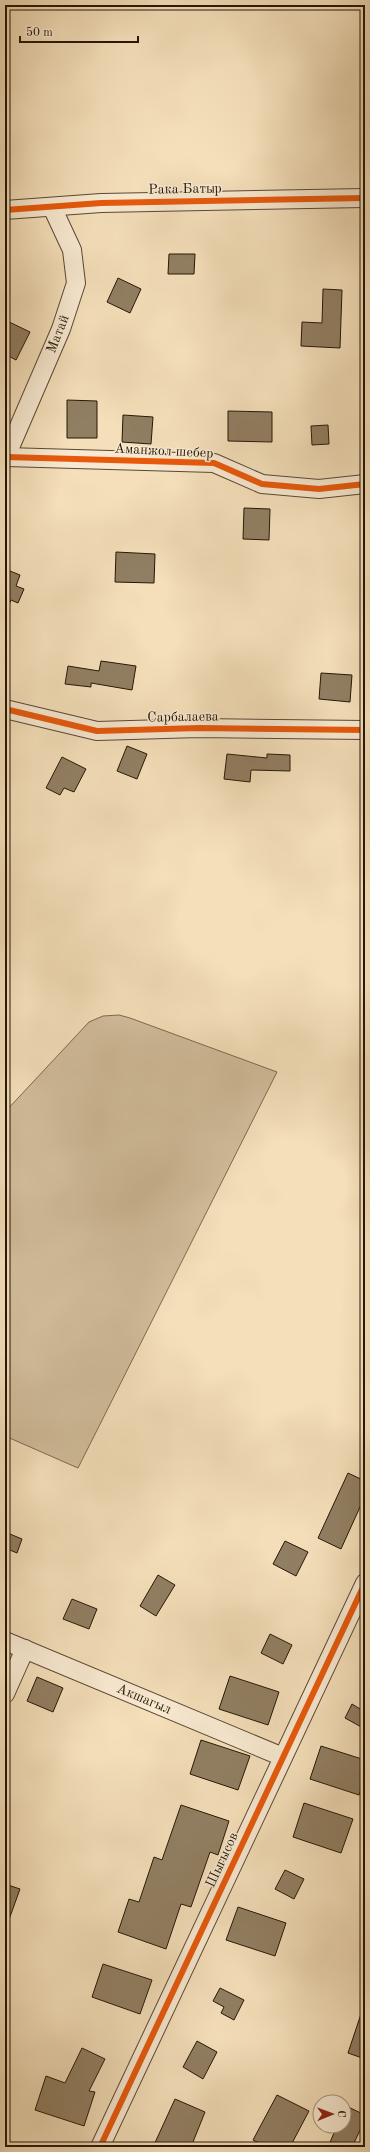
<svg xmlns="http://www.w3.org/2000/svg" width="370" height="2152" viewBox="0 0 370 2152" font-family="'Old Standard TT',serif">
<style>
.green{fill:#d1bd9b;stroke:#7c6a50}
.building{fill:#917f63;stroke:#261605}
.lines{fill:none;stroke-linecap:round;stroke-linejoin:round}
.minor-casing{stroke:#5a4832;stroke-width:20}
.minor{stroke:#f8ead2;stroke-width:18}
.cycleway-casing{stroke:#f8ead2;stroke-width:8}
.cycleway{stroke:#e8590c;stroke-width:6}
.labels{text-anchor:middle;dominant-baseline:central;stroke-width:3;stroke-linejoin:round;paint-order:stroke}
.street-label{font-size:14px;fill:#261605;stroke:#f8ead2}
</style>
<rect width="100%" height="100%" fill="#f4dfba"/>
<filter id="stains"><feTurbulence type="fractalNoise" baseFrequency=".005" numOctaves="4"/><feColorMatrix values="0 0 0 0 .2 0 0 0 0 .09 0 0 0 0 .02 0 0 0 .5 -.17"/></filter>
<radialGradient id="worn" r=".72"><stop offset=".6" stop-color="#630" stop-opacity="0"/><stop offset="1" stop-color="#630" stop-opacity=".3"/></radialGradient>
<path class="green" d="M119 1015 130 1018 277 1072 78 1468 5 1436V1112L89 1022 103 1016Z"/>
<g class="building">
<path d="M169 254H195L194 274H168Z"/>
<path d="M118 278 141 289 130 313 107 302Z"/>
<path d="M323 289 342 290 340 348 301 346 302 322 322 323Z"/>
<path d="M5 320 30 332 16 360 5 354Z"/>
<path d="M67 400 97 401V438H67Z"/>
<path d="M228 411 272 412V442L228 441Z"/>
<path d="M123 415 153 417 151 444 122 442Z"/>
<path d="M328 425 329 444 312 445 311 426Z"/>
<path d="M244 508 270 509 269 540 243 539Z"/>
<path d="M116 552 155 554 154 583 115 582Z"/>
<path d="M5 569 20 575 16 586 24 589 18 603 11 600 6 612Z"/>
<path d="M101 661 136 666 132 690 91 683V687L65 684 68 666 99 671Z"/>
<path d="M321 673 352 675 350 702 319 699Z"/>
<path d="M127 746 147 754 137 779 117 771Z"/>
<path d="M227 754 267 758V754L290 755V771L251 770 250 782 224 779Z"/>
<path d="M62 757 86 769 74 792 64 788 60 795 46 788Z"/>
<path d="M348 1473 365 1481V1496L341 1549 318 1538Z"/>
<path d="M5 1532 22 1539 17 1553 5 1548Z"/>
<path d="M285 1541 308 1552 296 1576 273 1564Z"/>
<path d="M158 1575 175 1585 156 1616 140 1606Z"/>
<path d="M72 1599 97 1609 89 1629 63 1619Z"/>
<path d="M270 1634 292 1645 283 1664 261 1653Z"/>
<path d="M230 1676 279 1692 268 1725 219 1709Z"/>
<path d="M37 1677 63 1688 53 1712 27 1701Z"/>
<path d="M352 1704 365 1712V1729L345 1718Z"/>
<path d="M201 1740 250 1756 238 1790 190 1774Z"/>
<path d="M321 1746 365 1760V1777L359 1795 310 1779Z"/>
<path d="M304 1803 353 1819 341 1853 293 1837Z"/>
<path d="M181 1805 229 1821 218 1855 210 1852 191 1907 181 1904 166 1949 118 1932 129 1899 139 1902 154 1857 162 1860Z"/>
<path d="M285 1870 304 1879 294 1899 275 1889Z"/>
<path d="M5 1884 20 1889 7 1925H5Z"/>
<path d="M238 1907 286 1923 275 1956 226 1940Z"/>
<path d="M103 1964 152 1980 140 2014 92 1997Z"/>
<path d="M220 1988 244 2000 234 2020 221 2013 224 2007 213 2001Z"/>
<path d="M363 2008H365V2059L348 2053Z"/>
<path d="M197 2041 217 2052 203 2079 183 2067Z"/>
<path d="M82 2048 105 2059 89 2091 95 2092 84 2126 35 2110 46 2076 65 2083Z"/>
<path d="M277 2095 309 2111 290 2147H267L253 2140Z"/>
<path d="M175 2099 205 2112 191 2147H153Z"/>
<path d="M344 2105 365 2115V2120L352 2147H328L337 2126H344Z"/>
</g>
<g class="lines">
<g class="minor-casing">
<g id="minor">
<path d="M5 210 101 203 365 198"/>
<path d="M6 457 214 463 262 484 319 489 365 484"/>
<path d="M5 459 61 329 76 283 72 250 52 207"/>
<path d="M5 709 97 731 199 728 365 730"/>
<path d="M5 1641 283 1757"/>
<path d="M5 1694 25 1649"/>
<path d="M100 2147 365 1583"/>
</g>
</g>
<use href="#minor" class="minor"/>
<g class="cycleway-casing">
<g id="cycleway">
<path d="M5 210 101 203 365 198"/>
<path d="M6 457 214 463 262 484 319 489 365 484"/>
<path d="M5 709 97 731 199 728 365 730"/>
<path d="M100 2147 365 1583"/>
</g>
</g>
<use href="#cycleway" class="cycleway"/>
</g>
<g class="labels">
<g class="street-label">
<text transform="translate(185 189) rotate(-1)">Рака Батыр</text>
<text transform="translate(58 334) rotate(-69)">Матай</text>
<text transform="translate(164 451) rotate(3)">Аманжол шебер</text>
<text transform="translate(183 717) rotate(-1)">Сарбалаева</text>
<text transform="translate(144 1699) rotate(23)">Акшагыл</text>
<text transform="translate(222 1860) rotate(-65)">Шыгысов</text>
</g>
</g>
<rect width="370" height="2152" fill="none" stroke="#f4dfba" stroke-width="20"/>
<rect x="6" y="6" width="358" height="2140" fill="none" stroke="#261605" stroke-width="2"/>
<rect x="10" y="10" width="350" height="2132" fill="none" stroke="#261605"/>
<g transform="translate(332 2114) rotate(89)"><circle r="19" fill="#f8ead2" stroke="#a49580"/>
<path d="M0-3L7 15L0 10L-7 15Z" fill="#8f2418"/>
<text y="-6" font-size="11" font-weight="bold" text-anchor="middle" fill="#261605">С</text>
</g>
<path d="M20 36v6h118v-6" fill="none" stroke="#261605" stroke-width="2"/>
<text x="26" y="36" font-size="12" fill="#261605" stroke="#f8ead2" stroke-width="3" paint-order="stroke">50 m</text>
<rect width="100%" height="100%" filter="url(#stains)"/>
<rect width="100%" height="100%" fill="url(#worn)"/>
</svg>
